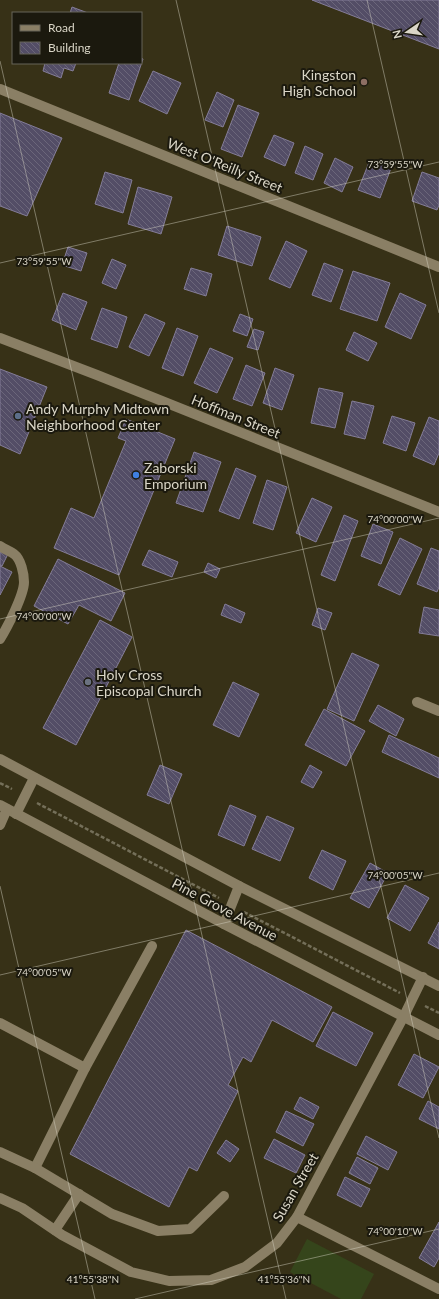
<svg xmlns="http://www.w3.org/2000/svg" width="439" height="1299" viewBox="0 0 439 1299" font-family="Lato,sans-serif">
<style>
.garden{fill:#35451b}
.building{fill:url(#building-back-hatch);stroke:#847d98}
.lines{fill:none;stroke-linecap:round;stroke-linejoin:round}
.path{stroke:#746f59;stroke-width:2.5;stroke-dasharray:4 2;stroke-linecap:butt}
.minor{stroke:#8a7f65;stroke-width:10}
.ticks{fill:none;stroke:#dad6c7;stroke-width:1;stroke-opacity:0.45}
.education-dot{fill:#8d6e63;stroke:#1b190e;stroke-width:1.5}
.service-dot{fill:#5c6f8a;stroke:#1b190e;stroke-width:1.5}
.shop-dot{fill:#3f7fe0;stroke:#1b190e;stroke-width:1.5}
.worship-dot{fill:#6b7280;stroke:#1b190e;stroke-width:1.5}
.labels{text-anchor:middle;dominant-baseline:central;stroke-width:4;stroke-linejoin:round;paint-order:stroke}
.poi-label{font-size:14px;fill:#dad6c7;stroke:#1b190e;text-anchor:start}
.street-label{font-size:14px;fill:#dad6c7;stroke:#1b190e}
.ticks-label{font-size:10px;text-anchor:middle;fill:#dad6c7;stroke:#1b190e;stroke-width:4;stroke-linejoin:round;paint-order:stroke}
</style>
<defs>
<pattern id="building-back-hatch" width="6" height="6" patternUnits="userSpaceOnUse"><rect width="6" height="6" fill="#534d66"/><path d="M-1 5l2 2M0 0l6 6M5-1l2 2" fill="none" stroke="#6b667a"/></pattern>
</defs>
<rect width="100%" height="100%" fill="#373117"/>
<path class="garden" d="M307 1239 374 1274 361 1299H341L290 1272Z"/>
<g class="building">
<path d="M312 0H439V49Z"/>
<path d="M72 7 88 13H70Z"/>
<path d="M141 58 143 59 129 100 109 93 119 63H141Z"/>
<path d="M45 63H76L73 71 64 68 61 78 43 71Z"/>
<path d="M153 71 181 83 167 114 139 101Z"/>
<path d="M217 92 234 100 223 127 205 120Z"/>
<path d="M238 105 259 113 242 157 221 149Z"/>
<path d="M0 113 62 138 27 216 0 206Z"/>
<path d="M274 135 294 143 285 166 264 157Z"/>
<path d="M305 146 323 154 313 180 295 173Z"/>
<path d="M335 158 353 167 342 192 324 183Z"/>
<path d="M370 160 391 168 380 198 358 190Z"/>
<path d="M105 172 132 180 123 213 95 204Z"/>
<path d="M422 172 439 178V205L437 210 412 201Z"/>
<path d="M138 187 172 197 161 234 128 224Z"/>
<path d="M227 226 261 237 252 266 218 255Z"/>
<path d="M286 241 307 251 290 288 269 279Z"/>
<path d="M68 247 87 253 81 271 62 265Z"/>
<path d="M112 259 126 265 116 289 102 283Z"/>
<path d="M324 263 343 270 331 302 312 295Z"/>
<path d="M191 268 212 274 206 296 184 289Z"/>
<path d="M353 271 390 283 377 321 340 309Z"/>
<path d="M63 293 87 302 76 330 52 320Z"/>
<path d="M400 293 426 305 411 339 385 327Z"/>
<path d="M102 308 127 317 117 348 91 339Z"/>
<path d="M145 314 165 323 149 356 129 347Z"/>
<path d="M240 314 253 319 247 336 233 331Z"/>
<path d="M177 328 198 336 183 376 162 368Z"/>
<path d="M254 329 264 332 258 350 247 347Z"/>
<path d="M354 332 377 343 368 361 346 350Z"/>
<path d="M210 348 233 358 217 393 194 383Z"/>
<path d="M246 365 265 373 252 406 233 399Z"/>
<path d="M275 368 294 375 282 410 263 403Z"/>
<path d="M0 369 47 387 20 454 0 445Z"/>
<path d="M319 388 343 393 335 428 311 423Z"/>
<path d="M352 401 374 406 365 439 344 434Z"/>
<path d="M392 416 415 423 406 451 383 443Z"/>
<path d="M429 417 439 421V453L434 465 413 456Z"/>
<path d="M126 419 175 439 119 575 54 548 71 508 94 518 126 441 118 438Z"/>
<path d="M194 452 221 462 203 512 176 503Z"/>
<path d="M236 468 256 476 239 519 219 511Z"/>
<path d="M267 480 287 487 273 530 253 523Z"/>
<path d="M312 498 332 507 316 542 296 533Z"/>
<path d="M344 515 358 521 335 581 321 575Z"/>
<path d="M373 524 393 532 381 564 361 556Z"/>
<path d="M400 538 422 549 400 595 378 585Z"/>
<path d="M431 548 439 551V587L437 592 417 584Z"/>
<path d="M0 550 8 554 2 566H0Z"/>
<path d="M149 550 178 562 172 577 142 565Z"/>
<path d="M58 559 125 593 111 621 79 605 68 624 34 606Z"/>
<path d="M208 563 220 569 216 578 204 572Z"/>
<path d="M0 566 12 572 0 595Z"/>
<path d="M225 604 245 613 241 623 221 615Z"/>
<path d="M424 607 439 610V636L419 633Z"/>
<path d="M318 608 332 613 325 630 312 625Z"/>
<path d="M100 620 132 637 76 745 43 728Z"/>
<path d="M352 653 379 665 354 721 327 709Z"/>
<path d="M233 682 259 694 239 737 213 725Z"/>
<path d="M378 705 404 719 396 736 369 721Z"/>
<path d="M324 709 365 731 346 766 305 745Z"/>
<path d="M389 735 439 758V778L382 752Z"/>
<path d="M160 765 182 774 169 804 147 795Z"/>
<path d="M310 765 322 772 313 788 301 782Z"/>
<path d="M230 805 256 816 244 846 218 835Z"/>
<path d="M267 816 294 828 280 861 252 849Z"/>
<path d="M322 850 346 861 333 890 309 878Z"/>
<path d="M370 863 388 873 369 908 350 898Z"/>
<path d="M405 885 429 898 410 931 387 918Z"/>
<path d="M439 922V949L428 943Z"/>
<path d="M186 930 332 1007 313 1042 272 1020 251 1062 243 1057 228 1085 238 1091 197 1171 189 1167 169 1207 70 1154Z"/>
<path d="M333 1012 373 1033 356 1066 316 1046Z"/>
<path d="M414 1054 439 1067 423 1098 398 1085Z"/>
<path d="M300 1097 319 1107 313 1119 294 1109Z"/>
<path d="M428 1101 439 1107V1129L419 1119Z"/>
<path d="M286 1111 314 1124 303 1146 276 1132Z"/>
<path d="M366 1136 397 1152 388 1170 357 1154Z"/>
<path d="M274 1139 305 1155 296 1173 264 1158Z"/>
<path d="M226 1140 239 1149 230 1162 217 1153Z"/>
<path d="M357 1157 378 1168 370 1184 349 1173Z"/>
<path d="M345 1177 370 1189 361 1207 337 1195Z"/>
<path d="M439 1222V1258L434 1267 419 1258Z"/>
</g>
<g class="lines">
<g class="path">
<path d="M0 783 12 789"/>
<path d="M37 803 219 898"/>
<path d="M244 912 400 993"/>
<path d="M425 1006 439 1013"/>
</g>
<g class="minor">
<path d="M0 89 439 267"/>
<path d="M0 338 97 375 439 512"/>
<path d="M0 546C4 549 10 551 14 554 21 559 24 574 24 582 24 595 7 628 0 639"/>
<path d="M417 702 439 711"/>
<path d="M0 759 239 886 439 986"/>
<path d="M0 805 224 924 439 1035"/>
<path d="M16 814 34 778"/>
<path d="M0 825 7 809"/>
<path d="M224 924 239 886"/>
<path d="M0 1023 85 1068 35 1168"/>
<path d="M85 1068 152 946"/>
<path d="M0 1152 35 1168 112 1214 158 1231 190 1229 224 1196"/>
<path d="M0 1198 22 1208 62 1235 131 1272 169 1281 211 1280 245 1267 277 1243 297 1217 404 1016 423 977"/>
<path d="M297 1217 439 1289"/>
<path d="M55 1230 79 1194"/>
</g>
</g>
<path class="ticks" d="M176 0 439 1138M367 0 439 313M0 61 286 1299M0 263 439 162M0 619 439 518M0 886 95 1299M0 975 439 873M135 1299 439 1229"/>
<circle class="education-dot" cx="364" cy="82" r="4"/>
<circle class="service-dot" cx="18" cy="416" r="4"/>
<circle class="shop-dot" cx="136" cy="475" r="4"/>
<circle class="worship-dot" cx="88" cy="682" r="4"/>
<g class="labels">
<g class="poi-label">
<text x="356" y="74" text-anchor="end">Kingston<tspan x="356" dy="16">High School</tspan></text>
<text x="26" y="408">Andy Murphy Midtown<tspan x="26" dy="16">Neighborhood Center</tspan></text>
<text x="144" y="467">Zaborski<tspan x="144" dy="16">Emporium</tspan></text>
<text x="96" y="674">Holy Cross<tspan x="96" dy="16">Episcopal Church</tspan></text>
</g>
<g class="street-label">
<text transform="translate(225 165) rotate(22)">West O'Reilly Street</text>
<text transform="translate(236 416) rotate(22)">Hoffman Street</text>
<text transform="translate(225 909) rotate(28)">Pine Grove Avenue</text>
<text transform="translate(295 1187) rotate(-60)">Susan Street</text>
</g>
</g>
<g class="ticks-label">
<text x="395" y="168">73°59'55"W</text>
<text x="44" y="265">73°59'55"W</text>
<text x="395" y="523">74°00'00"W</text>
<text x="44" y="620">74°00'00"W</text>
<text x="395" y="879">74°00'05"W</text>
<text x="44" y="976">74°00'05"W</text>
<text x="395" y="1235">74°00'10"W</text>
<text x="93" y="1283">41°55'38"N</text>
<text x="284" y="1283">41°55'36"N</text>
</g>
<rect x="12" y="12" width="130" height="52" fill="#1b190e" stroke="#676558"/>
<rect x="20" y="25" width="20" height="6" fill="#8a7f65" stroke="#676558"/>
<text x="48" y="32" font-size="12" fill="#dad6c7">Road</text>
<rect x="20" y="42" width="20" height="12" fill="url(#building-back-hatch)" stroke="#676558"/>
<text x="48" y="52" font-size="12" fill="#dad6c7">Building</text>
<g transform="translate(407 32) rotate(257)" stroke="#1b190e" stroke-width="3" paint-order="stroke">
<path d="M0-3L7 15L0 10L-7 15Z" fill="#dad6c7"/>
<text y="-6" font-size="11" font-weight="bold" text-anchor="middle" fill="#dad6c7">N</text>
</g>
</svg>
